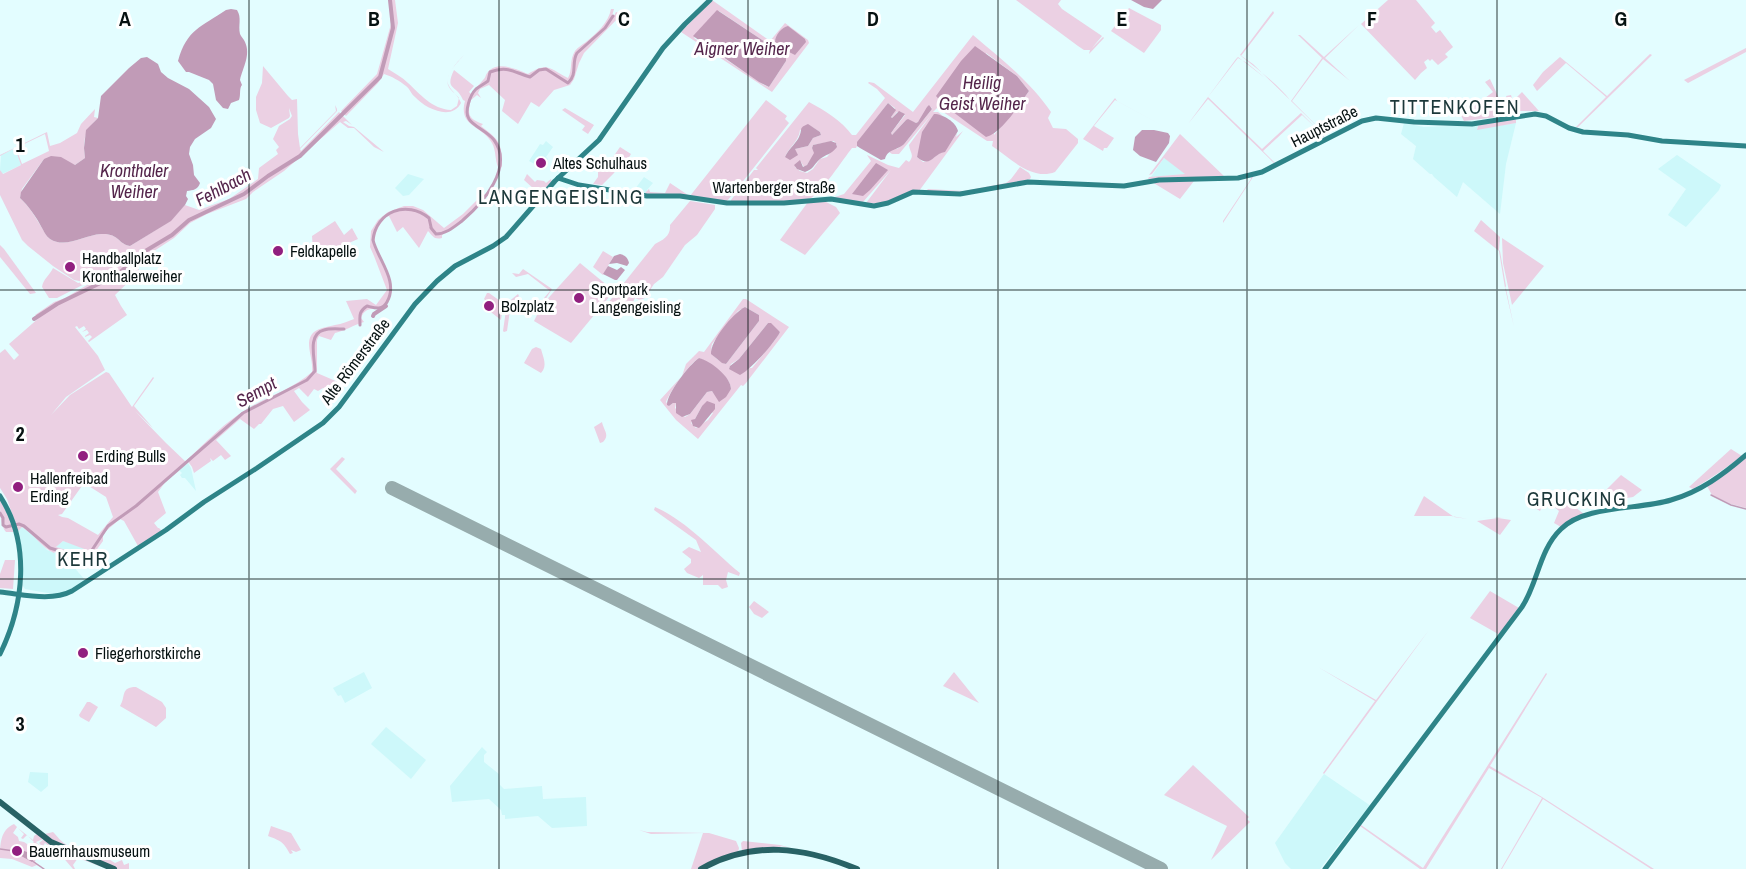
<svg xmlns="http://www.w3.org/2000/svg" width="1746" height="869" viewBox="0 0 1746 869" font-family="'Archivo Narrow',sans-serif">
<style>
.built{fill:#cdf8fa}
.green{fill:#ebd0e3;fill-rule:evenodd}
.water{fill:#c19bb7}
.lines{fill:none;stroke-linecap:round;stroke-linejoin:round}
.stream{stroke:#c19bb7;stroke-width:1.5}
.canal{stroke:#c19bb7;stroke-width:3}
.river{stroke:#c19bb7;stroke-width:4}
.runway{stroke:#97acad;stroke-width:14}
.secondary{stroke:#2e8488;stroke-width:5}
.primary{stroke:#286265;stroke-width:6}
.grid{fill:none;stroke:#061111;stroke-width:1.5;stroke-opacity:0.55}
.poi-dot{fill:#911f7f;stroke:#fff;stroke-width:2}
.labels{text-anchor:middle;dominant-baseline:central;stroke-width:6;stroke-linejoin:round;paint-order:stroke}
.street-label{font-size:16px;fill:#061111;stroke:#fff}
.poi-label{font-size:16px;fill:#061111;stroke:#fff;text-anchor:start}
.water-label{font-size:18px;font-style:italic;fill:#54254b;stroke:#fff}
.quarter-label{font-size:20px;letter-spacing:1.5px;fill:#1c383a;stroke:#fff}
.grid-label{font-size:20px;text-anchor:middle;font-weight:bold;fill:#061111;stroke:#fff;stroke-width:6;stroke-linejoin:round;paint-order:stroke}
</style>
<rect width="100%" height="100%" fill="#e3fdff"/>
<g class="built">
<path d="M1404 123 1424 127 1473 125 1478 126 1477 129 1516 123 1506 164 1500 214 1463 182 1457 197 1434 177 1432 174H1430L1413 159 1416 146 1401 134Z"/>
<path d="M546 141 553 147 546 157 548 159 542 168 529 161 540 144 543 145Z"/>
<path d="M16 148 21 165 2 174 0 170 1 155Z"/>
<path d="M1677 155 1721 185 1719 190 1686 227 1668 215 1686 189 1658 169Z"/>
<path d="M1164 158 1186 173 1185 174 1151 177Z"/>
<path d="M408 174 424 179 409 195 403 196 395 188Z"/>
<path d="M644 177 653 183 647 190 648 195 632 193Z"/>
<path d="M188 463 191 468 196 491 185 478H182L180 475 182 473 179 470Z"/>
<path d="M22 527 32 534 47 550 55 553 57 549 73 552 56 547 63 541 88 549 75 556 74 559 76 561 72 565 85 580 64 593 53 594 25 589 23 586V557L18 531 19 528Z"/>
<path d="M364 672 372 688 345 703 341 695 338 696 333 688Z"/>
<path d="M386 727 426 760 411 779 371 744Z"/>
<path d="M482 747 487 752 484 755V762L499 774 500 785 504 789 542 786 543 799 586 797 587 826 552 828 538 816 505 819V815H502L501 810 489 799 452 802 450 786Z"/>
<path d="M30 772 48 773V786L41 792 28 782Z"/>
<path d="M1324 774 1371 806 1352 827 1320 869H1291L1285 863 1275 843Z"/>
</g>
<g class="green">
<path d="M389 0H395L398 23 388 69C394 73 402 77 408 83 420 94 432 109 451 110L457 106 459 98C456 94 451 91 449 87 443 77 457 62 464 55 458 62 443 76 449 86 453 93 458 95 461 103 452 121 426 109 415 97 411 94 410 89 406 86 400 81 391 76 384 74L378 83 346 116 341 111 377 74 391 24Z"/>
<path d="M712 0 770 41 785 23 808 40 809 43 772 92 681 32ZM719 11 786 56V61L769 87 764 85 694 38Z"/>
<path d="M1016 0H1061L1058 4 1062 9 1102 36 1092 48 1103 37 1104 38 1089 54 1090 50H1084L1078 46Z"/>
<path d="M1388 0H1416L1435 23 1431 27 1436 33 1440 30 1453 47 1445 54 1448 57 1438 65 1432 59 1430 61 1428 59 1424 62 1427 68 1421 73 1415 80 1361 24Z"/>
<path d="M1129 8 1161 25V30L1144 53 1111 31Z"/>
<path d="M611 9H614L612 16H614L616 12 622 14 584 53 579 63 574 79 570 85 554 90 539 107 531 102 518 124 502 111 505 100 489 85 480 89 478 93 481 98 477 95 471 100C467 114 468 119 483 124L481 126C499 140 502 142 502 166L501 168 498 167C495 160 496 150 492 143 482 125 458 127 465 101L463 100C457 84 444 91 454 70L474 86 469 92 471 94C475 88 479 85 483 80 487 76 484 77 488 72 498 60 518 70 528 74 548 61 550 69 568 78 573 69 569 60 575 51 578 47 582 45 586 42 596 34 609 22 611 9Z"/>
<path d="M1273 11 1274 13 1241 56C1258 69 1278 85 1290 100L1253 64 1240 55Z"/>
<path d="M1359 25 1325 58 1350 81 1323 59 1292 101 1325 134 1291 101 1322 58 1298 35H1300L1324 57Z"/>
<path d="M973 35C1001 59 1030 81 1051 112L1048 118 1053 128 1066 129 1078 139V143L1055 172C1032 181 1010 158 992 146L993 141H987L937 108 933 112H938L944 117 940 115C917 128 925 136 917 157L923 162C935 160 936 153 945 151L957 133 956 137 963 131 919 191 879 204 866 203 891 170 863 202 832 198 844 194 871 161 867 155 888 165 899 168 906 160 909 162C915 155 910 153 909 145L931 115 899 154H892L889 152 893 149H897L905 143 932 109 931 107 918 122 916 123 906 120 891 136V133L905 115 901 112H897L892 118 891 117 895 111V108L888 103 860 139 856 148H852C844 158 821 193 811 198 800 204 746 201 731 202V200L754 170H758L756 168 809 102C824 110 842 121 852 135H856L885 98 877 89 868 83 869 82 874 83 913 112ZM986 53 1017 76 1029 91 1016 109 994 135ZM812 127 820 132 821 135 813 138 808 146 795 149V151L785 157C789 147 799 141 800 130ZM834 141 837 145 827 157 820 159 813 169 807 173 800 171 795 167 801 162 804 167 807 165 815 153 812 148 813 145Z"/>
<path d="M1746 48V52L1688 83 1684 80Z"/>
<path d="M1650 54 1652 55 1578 127H1576L1606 97 1566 63 1537 91 1533 85 1543 72 1560 57 1607 96Z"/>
<path d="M1238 57 1265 78 1247 63 1238 58 1208 97 1262 149 1301 113 1316 128 1302 115 1301 116 1263 151 1275 163 1324 138 1318 130 1325 138 1275 164 1208 99 1188 124 1236 59Z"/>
<path d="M263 66 288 96 292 100 297 99 298 134 300 148 336 111 335 105 337 109V111L300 149 301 151 339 112 352 125 346 121 343 122 349 126 354 127 384 152 374 147 354 128H348L340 122 284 171 253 192 246 199 207 214 190 223 174 238 134 264 140 271 115 295 121 306 127 315 89 342 88 341 92 337 90 335 85 337V336L89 333 87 330 82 332 86 329 84 326 79 329 77 326 75 327 98 356 105 370 66 397 51 415 70 395 106 372 109 373 132 407 153 377 154 378 134 406 153 428 135 411 166 443 187 463C174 467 166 482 158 492L166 513 154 523 158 528H159L162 531 138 546 124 521 120 519 106 531 103 535V541L95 552 87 558 76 561 74 559 75 556 85 552 87 550 63 541 56 547 70 551 74 554 71 557 66 555 65 552 57 550 54 553C41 547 34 534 22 527L18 531 7 499 0 488V353L5 349 14 360 19 355 9 344 40 317 35 315 54 302 65 298 87 285 107 277 118 270 116 268 57 298H49L42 287C43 279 50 275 53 268L78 283 84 282 74 280 53 266 28 246 22 240 0 195V170L3 174 21 165 15 148 0 156V155L47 132 50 146 60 143 77 133 81 124 95 109 94 117 98 118C84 132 83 138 85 158L75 165 44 159 22 189 20 198C29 206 36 218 42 228 45 232 46 236 50 239 66 249 84 235 101 234 119 233 118 244 130 246L170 221 185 205 199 210 229 199 258 179 259 168 278 154 276 150 279 147 273 139 279 126 290 119 292 116 289 108 290 116 289 118 271 128 260 123 256 110V97L262 83ZM45 134 49 151 22 164 16 148ZM84 483 106 497 113 517 98 535 68 518 62 517 58 515 62 514Z"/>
<path d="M1490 79 1504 109 1510 107 1506 96 1511 95 1516 111 1497 117 1464 121 1457 108 1464 103 1469 110 1493 92 1485 82Z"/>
<path d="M1522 92 1539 111H1519L1515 99Z"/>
<path d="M1115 98 1117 101 1178 134 1115 100 1094 126 1114 138 1107 148H1104L1103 151 1083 139Z"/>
<path d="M766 100 787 116 785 119 789 123 740 185 737 184 738 188 727 201 690 196Z"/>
<path d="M565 108 594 125 588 134 582 130 585 126 562 110Z"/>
<path d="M1514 118 1516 120V123L1477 130 1478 126 1482 124Z"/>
<path d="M1180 134 1225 177 1148 179 1149 177 1185 174 1164 158 1152 174 1149 175Z"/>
<path d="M620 147 631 154 628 159 630 161 626 169 619 165 614 173 602 185 593 184 598 177V172L607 161 611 160Z"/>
<path d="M1292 158 1293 159 1253 177 1223 223V221L1251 179V177L1194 181 1180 199 1152 182 1253 177Z"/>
<path d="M1020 167 1029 173 1031 177 1030 179 969 192 926 191 928 189 964 191 1006 183 1011 179Z"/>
<path d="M527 174 535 182 537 180 544 181 546 183 551 179 552 182C547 188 540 192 537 197V196L533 194 535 190 524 180Z"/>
<path d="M670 183 688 195H648L645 193 649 189 650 192 665 193Z"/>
<path d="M483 194 488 195 474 211 442 235V238C434 240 433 236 428 231L419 248 403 227 397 232 389 216 386 217C351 254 412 275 383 309 373 309 365 307 361 318L364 322C353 325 345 331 335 333L331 340 319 336 317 340V373L338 382 337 387 334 389 331 386 328 391 323 388 318 391 314 389 308 397 299 388 294 391 302 402 310 410 294 422 283 406 273 409 261 424H259L254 429 240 419 216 440 231 456 225 460 221 455 213 461 210 458 211 461 194 473 192 467 187 460C206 442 225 422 247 409 268 396 293 389 312 372 313 361 309 353 309 343 310 328 324 328 335 325 342 324 348 321 354 319L346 301 367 299 376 305 387 290 374 256 370 247 371 231 378 220 388 212 404 206H413L423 210 444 228 463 214Z"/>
<path d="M822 200 836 207 840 213 805 255 780 240 808 202Z"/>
<path d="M690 201 715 205V209L697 235 685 245 663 277 654 284 645 298 640 300 635 298 630 308 605 316 601 313 604 308 655 244C663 240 671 236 670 225Z"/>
<path d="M1481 220 1500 237 1499 250 1500 251 1506 286 1505 288 1506 289 1514 327 1505 288 1499 251 1474 231Z"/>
<path d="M335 221 344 235 352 228 358 239 349 243 353 250H313L312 236Z"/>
<path d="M1502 238 1544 266 1512 305 1503 263Z"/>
<path d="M0 245 4 249 36 293 30 294 0 257Z"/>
<path d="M603 251 613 257 603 275 593 267Z"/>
<path d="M580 263 614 291 571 343 534 321 542 305Z"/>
<path d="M523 269 552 289 545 300 544 298 550 291 528 274 516 277 512 273 519 274Z"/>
<path d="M487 293H489L503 303 501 320 483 306 486 301 484 299Z"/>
<path d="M518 294 519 296 511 303 507 331 504 332 503 331 507 303Z"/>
<path d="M743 299H746L789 327 746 383 743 386 741 385 698 439 676 420 660 400 682 376 686 364 699 351 704 352ZM745 307 759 315V321L726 364C716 360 709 354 712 344L738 311ZM768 323 780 332 775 340 752 368 729 369 731 364 739 359ZM699 358C710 363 731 377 731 389L720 401 712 391 707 392 690 414 685 417 675 408 676 403H673L669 406 666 402C671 390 688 365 699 358ZM702 406 713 413 708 420 696 428 691 423 695 419Z"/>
<path d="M536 347 541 349C543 357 548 366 541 373L524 363 532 349Z"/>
<path d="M602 422C604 431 610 435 603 442L600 443 594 427Z"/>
<path d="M1731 449 1742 456C1726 468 1710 479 1693 489L1689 487Z"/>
<path d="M1746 456V508L1731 504 1712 495 1707 486Z"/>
<path d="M342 457 345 459 336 469 357 491 355 494 330 469Z"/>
<path d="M1621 475 1642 490 1633 497 1615 500 1616 509H1609L1606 506 1613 498 1605 491Z"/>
<path d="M1538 491 1542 494 1540 500 1544 503 1540 511 1530 505Z"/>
<path d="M1424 496 1454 517 1468 519 1497 517 1514 518 1498 517 1468 519 1451 516H1414Z"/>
<path d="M1558 496 1574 508 1575 507 1584 514 1561 527 1554 523 1559 511 1552 505Z"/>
<path d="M0 500 11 521 14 532H6C0 526 0 509 0 500Z"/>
<path d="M655 507C687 521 713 551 740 573L739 576 728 572 726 580 728 587 722 589 718 585H703V575L699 578 687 573 684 569 691 563V559L682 552 689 547 701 552 696 540 654 510Z"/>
<path d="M1498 518 1511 520 1500 535 1477 521Z"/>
<path d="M1542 553 1528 595 1500 635 1470 618 1490 591 1519 608 1527 598Z"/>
<path d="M5 560H15L13 589 0 588V574Z"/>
<path d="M754 601 769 612 762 618 754 614 749 607Z"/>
<path d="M1429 630 1324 774 1323 773 1375 701 1318 667 1376 700Z"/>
<path d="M954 672 979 703 943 686Z"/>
<path d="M1546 673 1547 674 1490 766 1542 797 1654 869H1651L1543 799 1502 869H1501L1542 798 1489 768 1426 869H1420L1360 826 1361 825 1423 868Z"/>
<path d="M136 687 162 702 166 708V718L156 727 120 706C126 697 120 687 136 687Z"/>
<path d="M87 702H90L98 707 89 722 80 717 79 715Z"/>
<path d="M1193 765 1249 817 1247 819 1250 822 1211 860 1227 826 1164 795Z"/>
<path d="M14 824 17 827 13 833 18 837 19 841 24 842 30 846 34 842 27 835 23 839 19 837 21 838 24 834 18 828 33 840 34 836 37 834 43 839 36 842 39 845 42 846 39 843 44 839 54 849 45 843 36 857 35 862 45 869 37 865 32 867 12 859 0 858C0 845 0 830 14 824Z"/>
<path d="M271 826 291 833 301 850 296 852 291 850 293 853 290 854C284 843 282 841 268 836Z"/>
<path d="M639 830 647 832 709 833 736 841 739 848 738 852 699 869H691L703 833 651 834Z"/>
<path d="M53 832C57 836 61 842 67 845 80 853 106 863 113 845L130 850 129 851 122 849 115 851V854L107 858 115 863 122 860 124 865 129 863V869H117L54 841 45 834Z"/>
<path d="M743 841 780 845 791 848 780 846 781 847 742 851 741 843Z"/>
<path d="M54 847H55L107 869 78 858 73 865 75 869H73Z"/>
</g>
<g class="water">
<path d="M1131 0H1162L1153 9 1144 7Z"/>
<path d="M231 9 237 10C242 18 238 25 240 34 241 37 244 39 245 42 251 55 243 67 240 80L242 85C239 88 241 95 239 100L231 103 228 109 223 108 216 100 213 84 209 80 189 72H186L178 61C187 29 201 27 226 10Z"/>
<path d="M717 10 786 56V61L769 87 759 82 693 36Z"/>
<path d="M788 26 805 39 806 42 795 55 789 52 775 42C775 35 782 27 788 26Z"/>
<path d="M975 46 1017 76 1029 91C1019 105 1002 133 986 137L944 105 936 96 961 61Z"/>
<path d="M147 57 158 64 161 72 168 78 189 89 209 107 216 119 211 128 195 139 190 147 189 154 193 165 194 175 200 183C198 190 193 190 187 191L186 196 188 199 185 205 171 221 130 246C118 244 119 233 101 234 84 235 66 249 50 239 46 236 45 233 42 228 37 218 28 205 20 198L21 192 44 159 51 156 61 157 75 165 85 158 84 148 86 130 98 118 101 96 129 68 141 58Z"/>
<path d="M888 103 896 110 891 117 892 118 899 111 905 114 891 133 892 135 906 120 908 119 916 123 918 122 927 107 929 105 932 109 905 143C898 151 888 148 885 159L881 160 860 148 857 146V142Z"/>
<path d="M934 114C943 114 956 122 958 131L945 152C932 154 931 169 917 157L922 132Z"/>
<path d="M808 124 820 132 821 135 813 138 808 146 795 149 798 155 790 160 785 157 786 155C789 149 797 142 799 137 803 129 798 128 808 124Z"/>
<path d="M1142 130H1154L1168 133 1170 136 1169 143 1156 162 1140 156 1133 150 1135 137Z"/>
<path d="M831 141 836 143 837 147C831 155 826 154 820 159 813 165 814 169 805 172L797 169 794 165 800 160 803 167 807 165 814 153 812 148 813 145Z"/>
<path d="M876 163 888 170 870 190 863 196 852 194Z"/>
<path d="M620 254C625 255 628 258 629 263L627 266 617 263 609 264 614 256Z"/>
<path d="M608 266 617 270 621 267 625 270 617 280H615L603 274Z"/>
<path d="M745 307 759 315V321L726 364 722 363 711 354C710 341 733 313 745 307Z"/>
<path d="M768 323H771L780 332C774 344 751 369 740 375L729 369 730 366 739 359Z"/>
<path d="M699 358C711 361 731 377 731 389L726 397 719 402 712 391 707 392 690 414 682 417 676 413V403H673L669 406 667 405C667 393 689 365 699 358Z"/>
<path d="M707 401 715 404V409L701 426 699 428 693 426 691 420 695 419 702 406Z"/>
<path d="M16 848 27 852 34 858 32 862 14 852Z"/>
</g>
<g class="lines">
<g class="stream">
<path d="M1711 495 1731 505 1746 509"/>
<path d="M0 849 14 851"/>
<path d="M31 860 44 869"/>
</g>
<g class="canal">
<path d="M463 220C483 203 514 167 494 140 487 131 473 126 469 119 464 112 470 95 476 89 480 86 484 84 488 81L490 72C508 65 515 73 530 77L539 70 546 69 568 83C578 74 571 63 577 53L605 28 613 16"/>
<path d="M431 228 436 234C446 234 454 227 462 221"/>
<path d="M360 325C360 316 358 312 367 306 375 308 382 311 387 302 399 281 378 260 373 240 376 211 407 200 429 218L431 227"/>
<path d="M0 513 3 518V525L6 527 19 524 24 526 50 548 76 556 90 553 108 526 136 506 243 413 307 380 315 371C315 359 307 334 324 330 330 328 338 329 344 329"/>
</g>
<g class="river">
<path d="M373 316 374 314 386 306"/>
<path d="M34 319 57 304 117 275 142 253 172 235 189 220 244 194 268 176 300 156 380 77 393 28 390 0"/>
</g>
<path class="runway" d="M392 488 1161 869"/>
<g class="secondary">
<path d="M558 178 579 185 647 196H680L727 203H784L831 199 874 206 888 203 913 192 960 194 1028 182 1124 186 1159 180 1238 178 1262 172 1362 121 1376 118 1414 122 1472 124 1535 114 1546 116 1569 128 1583 132 1628 135 1662 141 1746 146"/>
<path d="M0 496C31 544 24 605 0 654"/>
<path d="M0 592C22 594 51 602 72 591L166 530 204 502 257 468 323 423 339 407 415 304 437 281 455 266 493 246 506 237 555 181 599 140 663 48 685 24 710 0"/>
<path d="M1325 869 1522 607C1538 583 1539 550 1561 529 1585 505 1639 510 1671 500 1700 492 1724 474 1746 455"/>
</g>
<g class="primary">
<path d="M0 802 51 842 114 869"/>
<path d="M701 869C753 840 804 847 857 869"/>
</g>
</g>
<path class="grid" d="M249 0V869M499 0V869M748 0V869M998 0V869M1247 0V869M1497 0V869M0 290H1746M0 579H1746"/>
<g class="poi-dot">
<circle cx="541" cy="163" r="6"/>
<circle cx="278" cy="251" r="6"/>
<circle cx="70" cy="267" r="6"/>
<circle cx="579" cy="298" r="6"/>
<circle cx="489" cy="306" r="6"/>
<circle cx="83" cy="456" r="6"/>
<circle cx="18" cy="487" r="6"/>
<circle cx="83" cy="653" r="6"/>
<circle cx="17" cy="851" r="6"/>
</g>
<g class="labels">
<g class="street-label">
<text transform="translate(1324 126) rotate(-27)">Hauptstraße</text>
<text x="774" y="187">Wartenberger Straße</text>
<text transform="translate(355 361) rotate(-53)">Alte Römerstraße</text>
</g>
<g class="poi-label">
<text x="553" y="163">Altes Schulhaus</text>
<text x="290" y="251">Feldkapelle</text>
<text x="82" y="258">Handballplatz<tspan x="82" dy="18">Kronthalerweiher</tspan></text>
<text x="591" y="289">Sportpark<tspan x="591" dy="18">Langengeisling</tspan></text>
<text x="501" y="306">Bolzplatz</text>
<text x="95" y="456">Erding Bulls</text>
<text x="30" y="478">Hallenfreibad<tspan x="30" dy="18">Erding</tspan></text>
<text x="95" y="653">Fliegerhorstkirche</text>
<text x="29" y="851">Bauernhausmuseum</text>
</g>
<g class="water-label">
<text x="742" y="48">Aigner Weiher</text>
<text x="982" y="82">Heilig<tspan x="982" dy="21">Geist Weiher</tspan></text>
<text x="134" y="170">Kronthaler<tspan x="134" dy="21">Weiher</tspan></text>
<text transform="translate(223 187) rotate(-28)">Fehlbach</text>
<text transform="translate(256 392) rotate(-29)">Sempt</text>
</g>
<g class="quarter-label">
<text x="1455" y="106">TITTENKOFEN</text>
<text x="561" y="196">LANGENGEISLING</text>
<text x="1577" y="498">GRUCKING</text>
<text x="83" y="558">KEHR</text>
</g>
</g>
<g class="grid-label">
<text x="125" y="26">A</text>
<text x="374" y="26">B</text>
<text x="624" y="26">C</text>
<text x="873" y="26">D</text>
<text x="1122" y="26">E</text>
<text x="1372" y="26">F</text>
<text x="1621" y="26">G</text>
<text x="20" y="152">1</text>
<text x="20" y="441">2</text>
<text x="20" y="731">3</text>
</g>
</svg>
